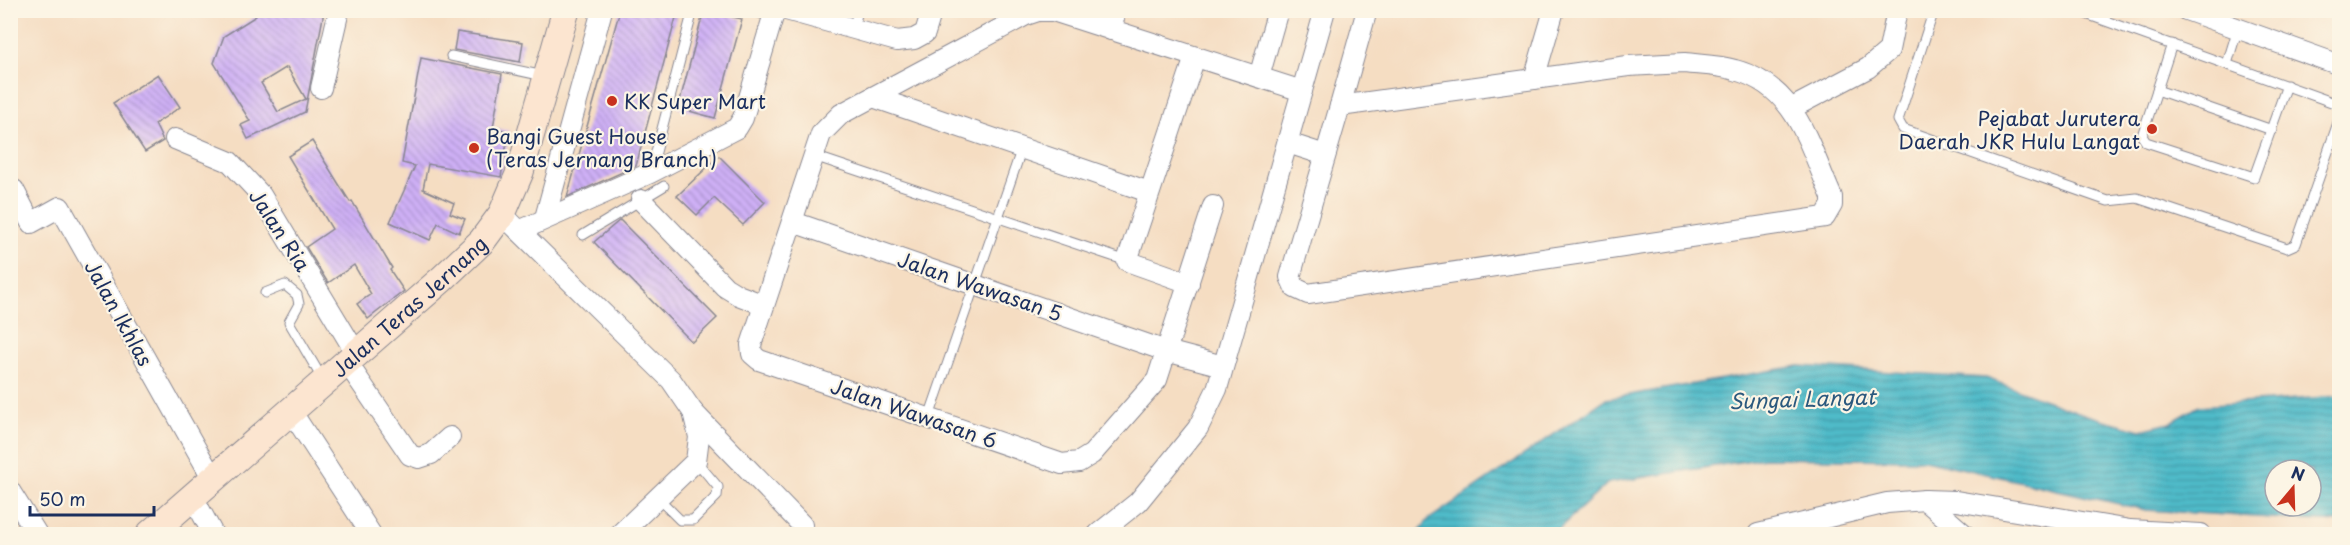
<svg xmlns="http://www.w3.org/2000/svg" width="2350" height="545" viewBox="0 0 2350 545" font-family="'Playpen Sans',sans-serif">
<style>
.water{fill:url(#water-rules);stroke:#357594;stroke-width:1.5;fill-rule:evenodd}
.building{fill:url(#building-back-hatch);fill-rule:evenodd}
.lines{fill:none;stroke-linecap:round;stroke-linejoin:round}
.service-casing{stroke:#888690;stroke-width:11}
.minor-casing{stroke:#888690;stroke-width:22}
.secondary-casing{stroke:#888690;stroke-width:29}
.service{stroke:#fff;stroke-width:9}
.minor{stroke:#fff;stroke-width:20}
.secondary{stroke:#fce5d0;stroke-width:27}
.poi-dot{fill:#c8321e;stroke:#fcf5e5;stroke-width:2}
.labels{text-anchor:middle;dominant-baseline:central;stroke-width:4.5;stroke-linejoin:round;paint-order:stroke}
.poi-label{font-size:20px;fill:#1b2f5e;stroke:#fcf5e5;text-anchor:start}
.street-label{font-size:20px;fill:#1b2f5e;stroke:#fcf5e5}
.water-label{font-size:21px;font-style:italic;fill:#2b597e;stroke:#fcf5e5}
</style>
<defs>
<pattern id="water-rules" width="6" height="5" patternUnits="userSpaceOnUse" patternTransform="scale(1.5)"><rect width="6" height="5" fill="#4fbbc9"/><path d="M0 2.5h6" fill="none" stroke="#4198a6"/></pattern>
<pattern id="building-back-hatch" width="6" height="6" patternUnits="userSpaceOnUse" patternTransform="scale(1.5)"><rect width="6" height="6" fill="#cfb0f6"/><path d="M-1 5l2 2M0 0l6 6M5-1l2 2" fill="none" stroke="#a790ca"/></pattern>
</defs>
<rect width="100%" height="100%" fill="#fcf5e5"/>
<filter id="ink" filterUnits="userSpaceOnUse"><feTurbulence type="fractalNoise" baseFrequency=".0167" numOctaves="2"/><feDisplacementMap in="SourceGraphic" scale="12" xChannelSelector="R" yChannelSelector="G"/><feConvolveMatrix kernelMatrix="1 2 1 2 8 2 1 2 1" color-interpolation-filters="sRGB"/></filter>
<filter id="wash" filterUnits="userSpaceOnUse"><feTurbulence type="fractalNoise" baseFrequency=".008" numOctaves="4" result="noise"/><feDisplacementMap in="SourceGraphic" scale="24" xChannelSelector="R" yChannelSelector="G"/><feGaussianBlur stdDeviation="1.35" result="paint"/><feColorMatrix in="noise" values="0 0 0 0 0 0 0 0 0 0 0 0 0 0 0 0 0 1.4 0 .05"/><feComposite in="paint" operator="in"/></filter>
<g filter="url(#wash)">
<rect width="100%" height="100%" fill="#f5ddc2"/>
<path class="water" d="M1799 366 1986 378 2086 415 2141 430 2170 423 2199 406 2339 396V522L2146 510 1925 460 1764 458 1608 483 1553 534H1417L1428 520 1606 399ZM2275 470H2311V506H2275Z"/>
<g id="blocks">
<g class="building">
<path d="M257 10H323V17L305 112 248 139 241 125 250 121 214 63 224 36 256 16ZM287 67 306 99 278 112 261 83Z"/>
<path d="M620 10H678L636 166 567 197Z"/>
<path d="M704 10 742 19 715 118 678 108Z"/>
<path d="M457 32 523 42 520 62 454 50Z"/>
<path d="M421 58 502 74 493 128 509 131 501 177 428 164 423 189 454 203 450 213 465 219 459 233 438 223 430 240 390 222 415 166 402 163Z"/>
<path d="M158 74 180 107 155 124 163 141 145 152 113 103Z"/>
<path d="M312 141 350 202 352 201 392 268 390 270 404 291 368 319 357 304 371 294 354 265 328 283 306 247 332 229 288 156Z"/>
<path d="M719 156 765 202 743 225 714 198 697 215 677 196Z"/>
<path d="M620 220 717 318 692 342 594 242Z"/>
</g>
</g>
</g>
<g filter="url(#ink)">
<use href="#blocks" fill-opacity="0" stroke="#888690" stroke-width="1.5"/>
<g class="lines">
<g class="service-casing">
<g id="service">
<path d="M750 10 773 17"/>
<path d="M1934 10 1898 120 1903 129 2108 201 2137 198 2287 248 2296 244 2340 117"/>
<path d="M2075 10 2340 105"/>
<path d="M853 31 858 10"/>
<path d="M2172 44 2142 136 2146 142 2254 177 2287 85"/>
<path d="M451 56 544 76"/>
<path d="M2227 64 2238 28"/>
<path d="M2157 90 2272 130"/>
<path d="M814 156 1127 261"/>
<path d="M651 171 693 10"/>
<path d="M583 235 664 186"/>
<path d="M265 293 285 285 297 295 299 304 289 322 323 380"/>
<path d="M929 417 1022 148"/>
<path d="M658 498 680 520H693L717 496 718 487 696 461"/>
</g>
</g>
<g class="minor-casing">
<g id="minor">
<path d="M786 10 897 41 914 39 925 33 932 10"/>
<path d="M2186 10 2340 65"/>
<path d="M1111 30 1116 10"/>
<path d="M1684 63C1701 65 1719 65 1735 70 1797 87 1808 144 1832 197V205L1825 217 1308 294 1295 288 1290 277 1340 106 1628 66Z"/>
<path d="M1259 77 1278 10"/>
<path d="M1534 79 1554 10"/>
<path d="M321 88 339 10"/>
<path d="M873 97 1149 192"/>
<path d="M1340 106 1367 10"/>
<path d="M1792 108 1868 68 1889 50 1897 10"/>
<path d="M175 139 230 162 261 195 356 353"/>
<path d="M1288 143 1325 155"/>
<path d="M14 190 31 223 60 207 213 479"/>
<path d="M641 200 725 287 738 295 764 305"/>
<path d="M1213 206 1157 380 1092 454 1079 462 1062 464 759 360 752 354 751 345 821 134 841 114 1026 15 1038 11H1053L1302 91"/>
<path d="M502 214 671 380 693 412 699 437 696 461 620 534"/>
<path d="M545 218 602 10"/>
<path d="M793 222 1166 351 1223 366"/>
<path d="M519 231 650 173 737 128 743 118 775 10"/>
<path d="M1189 283 1127 261 1195 57"/>
<path d="M346 361 410 455 419 458 431 454 450 437"/>
<path d="M291 411 371 534"/>
<path d="M693 412 802 525 803 534"/>
<path d="M10 491 37 534"/>
<path d="M193 497 213 534"/>
<path d="M1925 500 1964 534"/>
<path d="M1098 534 1138 502 1198 428 1217 389 1325 10"/>
<path d="M1758 534 1887 503 1925 500 1956 501 2130 530 2201 534"/>
</g>
</g>
<g class="secondary-casing">
<g id="secondary">
<path id="s1" d="M150 534 442 279 482 241 502 214 520 172 566 10"/>
</g>
</g>
<use href="#service" class="service"/>
<use href="#minor" class="minor"/>
<use href="#secondary" class="secondary"/>
</g>
</g>
<g class="poi-dot">
<circle cx="612" cy="101" r="6"/>
<circle cx="2152" cy="129" r="6"/>
<circle cx="474" cy="148" r="6"/>
</g>
<g class="labels">
<g class="poi-label">
<text x="624" y="101">KK Super Mart</text>
<text x="2140" y="118" text-anchor="end">Pejabat Jurutera<tspan x="2140" dy="23">Daerah JKR Hulu Langat</tspan></text>
<text x="486" y="136">Bangi Guest House<tspan x="486" dy="23">(Teras Jernang Branch)</tspan></text>
</g>
<g class="street-label">
<text transform="translate(280 230) rotate(57)">Jalan Ria</text>
<text transform="translate(980 286) rotate(19)">Jalan Wawasan 5</text>
<text stroke="none"><textPath href="#s1" startOffset="345">Jalan Teras Jernang</textPath></text>
<text transform="translate(119 313) rotate(61)">Jalan Ikhlas</text>
<text transform="translate(914 413) rotate(19)">Jalan Wawasan 6</text>
</g>
<g class="water-label">
<text transform="translate(1802 398) rotate(-2)">Sungai Langat</text>
</g>
</g>
<rect width="2350" height="545" fill="none" stroke="#fcf5e5" stroke-width="36"/>
<g transform="translate(2293 488) rotate(19)"><circle r="28" fill="#fcf5e5" stroke="#a2a6af" stroke-width="1.5"/>
<path d="M0-4.5L10 22L0 15L-10 22Z" fill="#c8321e"/>
<text y="-9" font-size="16" font-weight="bold" text-anchor="middle" fill="#1b2f5e">N</text>
</g>
<path d="M30 506v9h124v-9" fill="none" stroke="#1b2f5e" stroke-width="3"/>
<text x="39" y="506" font-size="18" fill="#1b2f5e" stroke="#fcf5e5" stroke-width="4.5" paint-order="stroke">50 m</text>
</svg>
